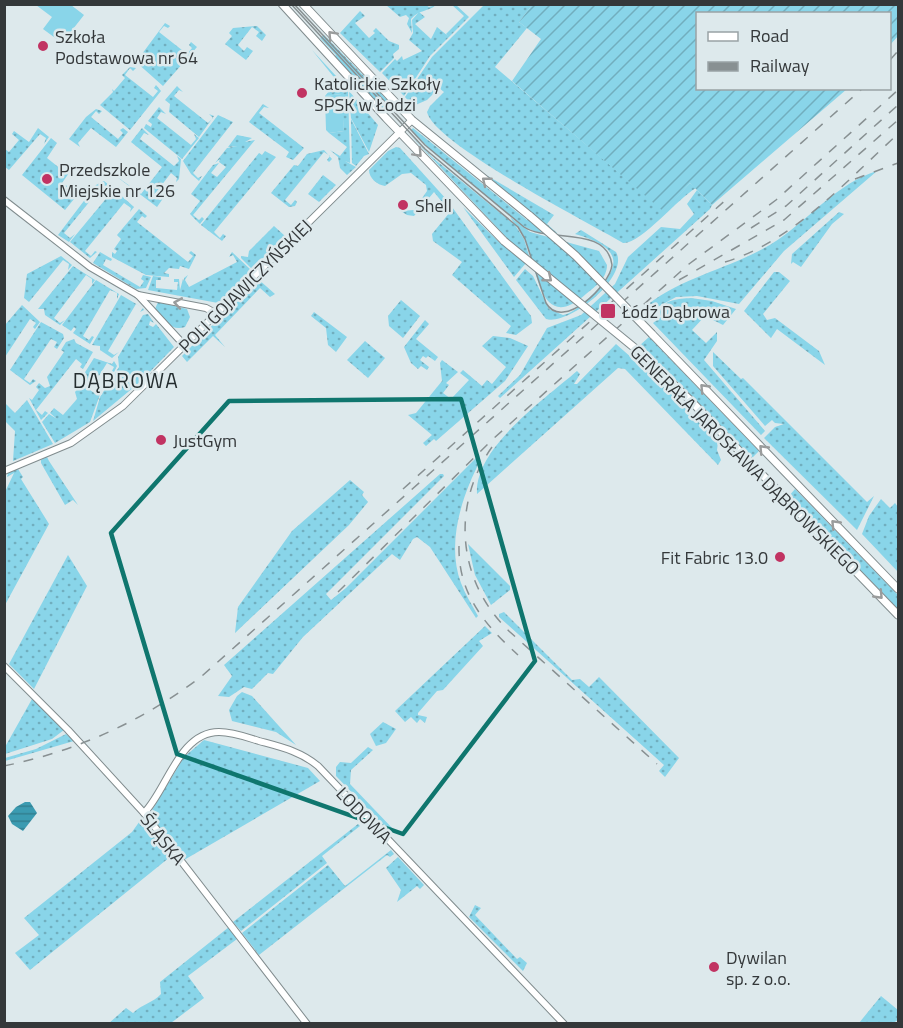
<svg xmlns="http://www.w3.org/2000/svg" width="903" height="1028" viewBox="0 0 903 1028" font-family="'Titillium Web',sans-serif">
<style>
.grass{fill:url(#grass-dots)}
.park{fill:#89d5e9}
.garden{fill:url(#garden-furrows)}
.water{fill:url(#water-rules)}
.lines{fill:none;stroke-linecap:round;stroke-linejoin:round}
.tertiary-casing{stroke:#818c8e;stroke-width:8}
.secondary-casing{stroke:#818c8e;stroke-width:9}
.tertiary{stroke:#fff;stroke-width:6}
.secondary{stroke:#fff;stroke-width:7}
.tram{stroke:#889092;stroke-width:1.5}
.rail{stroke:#889092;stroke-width:1.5;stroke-dasharray:10 10;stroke-linecap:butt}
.secondary-bridge-casing{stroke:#818c8e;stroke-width:9;stroke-linecap:butt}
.secondary-bridge{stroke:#fff;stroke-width:7}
.oneway{stroke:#9a9c9c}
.marked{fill:none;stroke:#0f766e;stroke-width:4.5;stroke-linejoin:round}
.poi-dot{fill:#c13362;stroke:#dde9ec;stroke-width:2}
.labels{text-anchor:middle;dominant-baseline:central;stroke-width:5;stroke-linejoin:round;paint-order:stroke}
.poi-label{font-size:18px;fill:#34383a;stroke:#dde9ec;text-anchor:start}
.street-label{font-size:18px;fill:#34383a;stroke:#dde9ec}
.quarter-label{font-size:21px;letter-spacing:1.5px;fill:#242d2f;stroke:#dde9ec}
</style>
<defs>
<pattern id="grass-dots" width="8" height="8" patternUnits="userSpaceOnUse" patternTransform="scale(1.5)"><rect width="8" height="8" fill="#89d5e9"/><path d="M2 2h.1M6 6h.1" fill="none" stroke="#71aebe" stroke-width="1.8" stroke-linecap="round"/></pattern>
<pattern id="garden-furrows" width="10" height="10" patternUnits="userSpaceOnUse" patternTransform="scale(1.5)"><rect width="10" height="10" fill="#89d5e9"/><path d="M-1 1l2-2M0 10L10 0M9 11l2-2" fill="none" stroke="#71aebe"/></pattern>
<pattern id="water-rules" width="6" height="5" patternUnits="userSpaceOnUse" patternTransform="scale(1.5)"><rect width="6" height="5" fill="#3b9bb1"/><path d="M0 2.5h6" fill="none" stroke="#327f91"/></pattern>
</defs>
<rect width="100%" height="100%" fill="#dde9ec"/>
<g class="grass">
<path d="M386 5H426L429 7 436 5C428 12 420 9 411 19L412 33 407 24 409 18 406 15 400 17Z"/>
<path d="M452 5H456L469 17 430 56 404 96 382 73 395 59 397 61 402 56 403 60 422 51 409 40 413 33 412 20 419 12 425 17 415 24 431 39 437 27 448 36 446 34 464 16Z"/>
<path d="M484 5H532L519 22 527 28 495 67 664 211 690 183 696 188C678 198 640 245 623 243 589 223 434 144 427 112L430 106 444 92 439 88 427 100 413 106 405 97 432 57Z"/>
<path d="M360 11 365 16 355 23 369 38 375 33 373 31 376 28 389 41 399 45V49L393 54 394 58 380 72 340 33Z"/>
<path d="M165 23 170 26 168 28 164 26 159 32 187 54 192 48 189 45 191 42 197 47 163 86 136 62Z"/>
<path d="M257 26 266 35 262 41 256 36 259 32 252 27 238 45 244 51 247 47 253 51 246 60 225 44 232 36 229 33 233 28Z"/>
<path d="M324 35 394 107 387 114 334 57 336 55 320 38Z"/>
<path d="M312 50 348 89 350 163 345 161 356 167 347 175 340 168 338 157 330 150 340 156 347 147 329 133 344 131 341 94 325 96 337 81Z"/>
<path d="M130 67 136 68 133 71 130 68 125 75 153 97 158 91 154 88 156 85 161 91 130 130 100 105 113 92 112 89 114 91 125 78 122 75Z"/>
<path d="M177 86 183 92 179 90 174 96 208 123 213 118 209 114 214 116 199 137 169 112 170 104 165 100Z"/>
<path d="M349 91 378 125 369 152 351 118Z"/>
<path d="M263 104 269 108 264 107 259 113 304 148 293 160 286 157 289 152 249 122Z"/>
<path d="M159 107 166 114 161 112 157 118 191 145 196 139 194 134 199 138 182 159 144 128 146 124 151 127 152 124 148 121Z"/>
<path d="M96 109 102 111 99 114 96 111 91 117 118 139 123 133 120 130 123 128 128 132 116 147 91 128 78 143 80 147 69 139 86 117Z"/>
<path d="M218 115 233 122 193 173 198 178 202 176 199 181 191 174 183 161Z"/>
<path d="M351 119 369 154 364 156 356 166 352 163Z"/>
<path d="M38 128 49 137 44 144 46 138 40 134 9 170 5 167V149L9 152 19 140 12 134 14 131 29 142Z"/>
<path d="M142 128 149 135 144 133 140 139 174 166 179 161 177 156 181 159 179 179 176 182 177 178 171 173 154 195 160 200 164 197 157 207 109 171 141 194 162 167 131 142Z"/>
<path d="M413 128 527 220 532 213 486 175 554 215 547 224 557 233 536 232 523 226 433 152 411 130Z"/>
<path d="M409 134 433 158 515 225 524 239 533 269 526 263 514 277 463 207 500 243 507 238Z"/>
<path d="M237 135 252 138 245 142 255 140 193 215 199 220 202 217 204 219 200 224 190 214 200 201 191 194 213 165 219 163 211 173 217 177 226 167 219 162 220 159 215 163 227 148 238 146 228 147Z"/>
<path d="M51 138 57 143 47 158 67 174 69 173 62 183 79 193 65 210 22 175Z"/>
<path d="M396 147 400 148 447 200 531 316 532 323 516 335 506 333 511 326 452 275 462 262 433 241 432 234 450 212 434 192 414 216 407 215 401 211 414 210 427 191 426 185 411 173 402 174 385 186C377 185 369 178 369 170L388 151Z"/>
<path d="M324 150 332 159 329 162 327 160 330 156 324 152 285 200 291 205 295 200 297 202 295 206 289 207 271 193 294 165 298 166 307 154Z"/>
<path d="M265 151 276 157 214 232 220 238 223 234 226 236 222 241 201 225 259 153 262 155Z"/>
<path d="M877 171 784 251 739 304 697 296 676 297 645 314 641 310C683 274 735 269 779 239 811 217 838 183 877 171Z"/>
<path d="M323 175 336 185 319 202 308 194Z"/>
<path d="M104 181 113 188 108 195 110 190 103 185 64 233 70 238 75 234 69 242 58 235 96 185Z"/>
<path d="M114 189 134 207 130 212 131 208 124 203 85 251 91 256 95 251 97 252 90 258 70 242Z"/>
<path d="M697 190 712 205 710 209 500 398 498 396 520 375 547 328 581 315 615 284 628 257 661 227 680 229 694 214 687 204Z"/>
<path d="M139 209 147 216 145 218 142 216 137 222 188 262 193 256 189 253 191 251 196 255 189 269 180 266 179 269 169 268 164 273 169 274V277L146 275 112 257V252L115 254 117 251 114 249 121 239 117 235Z"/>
<path d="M839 212 844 214 832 224 801 267 793 262 791 264 792 254Z"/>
<path d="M510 217 530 232 599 251 607 265C607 278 596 286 586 294 540 335 538 270 525 239 522 230 513 223 510 217Z"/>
<path d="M274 226 285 236 267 254 261 248 267 254 252 269 241 258V256L248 257 249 251Z"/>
<path d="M581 230 616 252C630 276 570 326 546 319L516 280 525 269 533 276 549 309 563 315C574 313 581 304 590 297 626 264 620 247 575 234Z"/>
<path d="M100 252 112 259 111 261 106 259 103 265 140 287 144 281 141 279 143 275 151 277 146 288 136 289 93 263Z"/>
<path d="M232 252 251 270 218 303 148 290 153 276 161 277V280H156V288L177 290 178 282H174V279H179L180 290 183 279 184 281V278L188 275 185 280 189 287 237 262 233 255 229 257Z"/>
<path d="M61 256 72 265 68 270 69 264 63 260 29 302 24 298 27 274Z"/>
<path d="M73 266 95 280 92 284V279L86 275 54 318 60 323 65 320 60 325 45 315 44 309H38Z"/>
<path d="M774 272H779L790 281 763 314 767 320 775 318 819 351 825 365 777 329 771 338 744 311Z"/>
<path d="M258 279 275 294 270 297 260 288 215 335 225 347 213 336 187 362 182 356Z"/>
<path d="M96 280 119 294 117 299V293L110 290 83 336 89 340 92 336 94 337 90 344 73 333 76 329 74 327 71 331 62 325Z"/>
<path d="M121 295 143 308 144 310 140 312 143 308 136 304 108 351 114 355 119 352 112 358 100 350V346L92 345Z"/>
<path d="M691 298 712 301 736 309 723 325 705 316 692 330 706 343 717 332V341L704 360 765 431 761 435 653 323 661 317 660 312C663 299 679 299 691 298Z"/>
<path d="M401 300 420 316 403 338 389 326 388 316Z"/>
<path d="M158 302 187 309 190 317 185 327C171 332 164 319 155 309Z"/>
<path d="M22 305 40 322 35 329 33 327 36 323 30 319 5 357V325Z"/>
<path d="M314 312 347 337 336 352 328 345 326 328 311 316Z"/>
<path d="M148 314 154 323 150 321 149 325 153 327 156 324 174 347 140 382 93 421 100 397 119 367 118 357 143 315Z"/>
<path d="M425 320 429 324 416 339 438 357 435 361 428 356 426 358 423 356 420 360 429 367 427 370 421 366 418 369 411 363 404 347Z"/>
<path d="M41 322 63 334 64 338 57 349 54 347 57 342 51 339 24 379 30 383 33 379 36 381 30 385 10 370Z"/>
<path d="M493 336 510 338 528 346 505 381 436 441 434 439 426 446 423 443 432 435 408 415 416 413 442 381 440 363 442 360 458 372 446 383 449 385 443 393 451 399 469 380 460 373 463 370 482 386 487 380 492 384 506 367 482 346Z"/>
<path d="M649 337 759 451 752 458 671 375 639 346Z"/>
<path d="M74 339 76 343 93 352 83 369 80 367 82 364 76 359 36 410 42 415 45 411 48 413 41 420 29 398 32 400 39 390 36 387 39 383 45 388 50 386 47 377 64 352 61 350 66 342Z"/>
<path d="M365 341 385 358 368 378 347 360Z"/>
<path d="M616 344 665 387 718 442 717 450 721 460 718 465 625 369 618 368 477 494C474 448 546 398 577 371L580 374 574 384H577Z"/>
<path d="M713 352 741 379 743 378 867 502 874 496 857 530 764 438 775 427 784 424 775 423 772 420 765 426 713 366Z"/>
<path d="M94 358 112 364 114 361 117 366 114 372 112 371 114 367 107 363 90 390 97 395 101 392 90 422 55 443 42 422 49 414 57 419 50 413 54 408 63 415 77 399 75 392 85 380 82 377Z"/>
<path d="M27 400 53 444 13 461 15 431 5 421V403L15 413Z"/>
<path d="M479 455 480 461C462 496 446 543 461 583 465 594 472 605 478 616L476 618 430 547 417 537 413 539 400 560 392 554 303 637 273 674 268 673 252 689 244 687 229 697 218 696 232 676 224 665 440 474H443L444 476 326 594 331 600 346 588Z"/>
<path d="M47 457 49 461 78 505 73 500 65 505 41 463V460Z"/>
<path d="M18 469 23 477 21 479 49 524 5 605V492L14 473 7 477 8 473Z"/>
<path d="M350 480 364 492 362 495 368 502 349 525 235 633 238 607 292 531Z"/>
<path d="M795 489 898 595V609L789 496Z"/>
<path d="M881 499 890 508 895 503 898 507V572L862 534 869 516Z"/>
<path d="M468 544 510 586V590L491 605 475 575Z"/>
<path d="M68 555 87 586 34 689 9 664Z"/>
<path d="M504 612 572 680 580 679 589 687 599 677 679 758 665 777 659 771 664 765 499 617V614Z"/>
<path d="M485 626 492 633 479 641 483 646 443 690 437 691 418 713V715L427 717 425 723 420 719 417 723 411 717 405 722 395 711Z"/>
<path d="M242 692 252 696 296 745 276 732 232 721 229 710 237 696Z"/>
<path d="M32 699 64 730 52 739 5 754V747Z"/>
<path d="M383 722 396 729 386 743 376 746 370 734Z"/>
<path d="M66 734 74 741 5 761V758L36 749Z"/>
<path d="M204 740 308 768 320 781 184 860 154 822 151 812 184 757Z"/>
<path d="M368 747 373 750 351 770 350 784 394 830 390 832 336 776V767L340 762 351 763Z"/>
<path d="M142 818 170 857 30 970 15 953 39 935 24 918 132 832Z"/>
<path d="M358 824 360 826 322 856 327 863 241 931 233 922Z"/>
<path d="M391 850 394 854 390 857 387 855 259 955 242 933 328 865 345 886Z"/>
<path d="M398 857 424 885 420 889 417 886 397 902 401 890 386 868Z"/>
<path d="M475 905 481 908 475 915 517 959 520 957 527 963 523 971 469 917Z"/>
<path d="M229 927 237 939 188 976 204 998 171 1023 108 1024 126 1008 133 1013C142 1004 153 1003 161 994L160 982Z"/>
<path d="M881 996 898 1010V1020L893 1023H859Z"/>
</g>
<g class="park">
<path d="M36 5H71L84 15 62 43 43 29 52 17Z"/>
<path d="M342 94 344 131 329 133 326 130 325 96Z"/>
</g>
<path class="garden" d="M532 5H898V36L890 45V14H698V88L847 89 712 205 690 183 664 212 512 81 541 39 519 22Z"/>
<path class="water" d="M25 802H30L37 813 23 831 12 824 8 816 16 807Z"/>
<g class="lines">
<g class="tertiary-casing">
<g id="tertiary">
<path d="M4 200 90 267 138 295 185 346"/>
<path d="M138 295 206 308 217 314"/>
<path d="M4 471 71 443 123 406 412 120"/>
<path d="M4 666 68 730 144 813 307 1024"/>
<path d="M144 813C167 790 179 732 219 732 233 732 246 737 259 741 281 747 300 751 318 766L564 1024"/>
</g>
</g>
<g class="secondary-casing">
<g id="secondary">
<path d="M282 4 386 118 504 241"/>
<path d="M303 4 412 120 530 216"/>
<path d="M652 334 898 589"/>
<path d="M636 349 689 399 898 615"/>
</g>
</g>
<use href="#tertiary" class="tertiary"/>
<use href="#secondary" class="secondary"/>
<path class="tram" d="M291 4 425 149 518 227 525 239 546 303C563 332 610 285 612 265 607 225 548 243 524 227L425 145 294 4"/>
<g class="rail">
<path d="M890 60 898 51"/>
<path d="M855 179 898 163"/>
<path d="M751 228 786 206 898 105"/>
<path d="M725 262C794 241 846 181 898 134"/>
<path d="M679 280 784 220 898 120"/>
<path d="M492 447C450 506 458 583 510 632L657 764"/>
<path d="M403 489 729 197"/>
<path d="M459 546C458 594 485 625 518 655"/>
<path d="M338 592 493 439 689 264 776 200 898 90"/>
<path d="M4 766C77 751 143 721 202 676L863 88"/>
</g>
<g class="secondary-bridge-casing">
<g id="secondary-bridge">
<path d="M530 216 576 256 652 334"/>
<path d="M504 241 636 349"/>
</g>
</g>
<use href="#secondary-bridge" class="secondary-bridge"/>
</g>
<defs><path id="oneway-chevron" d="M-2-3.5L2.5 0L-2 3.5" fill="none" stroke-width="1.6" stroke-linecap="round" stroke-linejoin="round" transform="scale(1.5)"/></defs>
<g class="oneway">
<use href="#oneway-chevron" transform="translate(332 35) rotate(-133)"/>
<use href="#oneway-chevron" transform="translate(418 153) rotate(47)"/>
<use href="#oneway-chevron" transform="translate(486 181) rotate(-141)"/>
<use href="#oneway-chevron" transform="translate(548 278) rotate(39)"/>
<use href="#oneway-chevron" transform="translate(178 303) rotate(-170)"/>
<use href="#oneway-chevron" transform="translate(704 388) rotate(-134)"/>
<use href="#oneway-chevron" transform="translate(763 449) rotate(-134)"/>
<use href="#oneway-chevron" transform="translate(835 524) rotate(-134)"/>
<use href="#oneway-chevron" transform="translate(879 595) rotate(46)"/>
</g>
<path class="marked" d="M461 399 535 661 403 834 177 754 111 533 229 401Z"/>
<g class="poi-dot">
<circle cx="43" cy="46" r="6"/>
<circle cx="302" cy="93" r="6"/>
<circle cx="47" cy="179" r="6"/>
<circle cx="403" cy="205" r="6"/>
<rect x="600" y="303" width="16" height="16" rx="3"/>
<circle cx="161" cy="440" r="6"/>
<circle cx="780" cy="557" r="6"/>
<circle cx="714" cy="967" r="6"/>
</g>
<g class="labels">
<g class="poi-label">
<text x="55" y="36">Szkoła<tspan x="55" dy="21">Podstawowa nr 64</tspan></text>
<text x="314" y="83">Katolickie Szkoły<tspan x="314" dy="21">SPSK w Łodzi</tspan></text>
<text x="59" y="169">Przedszkole<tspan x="59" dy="21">Miejskie nr 126</tspan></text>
<text x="415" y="205">Shell</text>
<text x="622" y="311">Łódź Dąbrowa</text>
<text x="173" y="440">JustGym</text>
<text x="768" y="557" text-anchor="end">Fit Fabric 13.0</text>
<text x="726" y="957">Dywilan<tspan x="726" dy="21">sp. z o.o.</tspan></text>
</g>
<g class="street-label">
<text transform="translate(245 286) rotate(-45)">POLI GOJAWICZYŃSKIEJ</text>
<text transform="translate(745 460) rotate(45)">GENERAŁA JAROSŁAWA DĄBROWSKIEGO</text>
<text transform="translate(364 815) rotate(46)">LODOWA</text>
<text transform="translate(163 839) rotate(52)">ŚLĄSKA</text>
</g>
<g class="quarter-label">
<text x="126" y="380">DĄBROWA</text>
</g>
</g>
<rect width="903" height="1028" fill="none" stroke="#34383a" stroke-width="12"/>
<rect x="696" y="12" width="195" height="78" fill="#dde9ec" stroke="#99a2a5" stroke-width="1.5"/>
<rect x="708" y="32" width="30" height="9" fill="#ffffff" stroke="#99a2a5" stroke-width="1.5"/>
<text x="750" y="42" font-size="18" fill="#34383a">Road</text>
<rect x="708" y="62" width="30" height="9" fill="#889092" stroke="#99a2a5" stroke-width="1.5"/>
<text x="750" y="72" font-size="18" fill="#34383a">Railway</text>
</svg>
